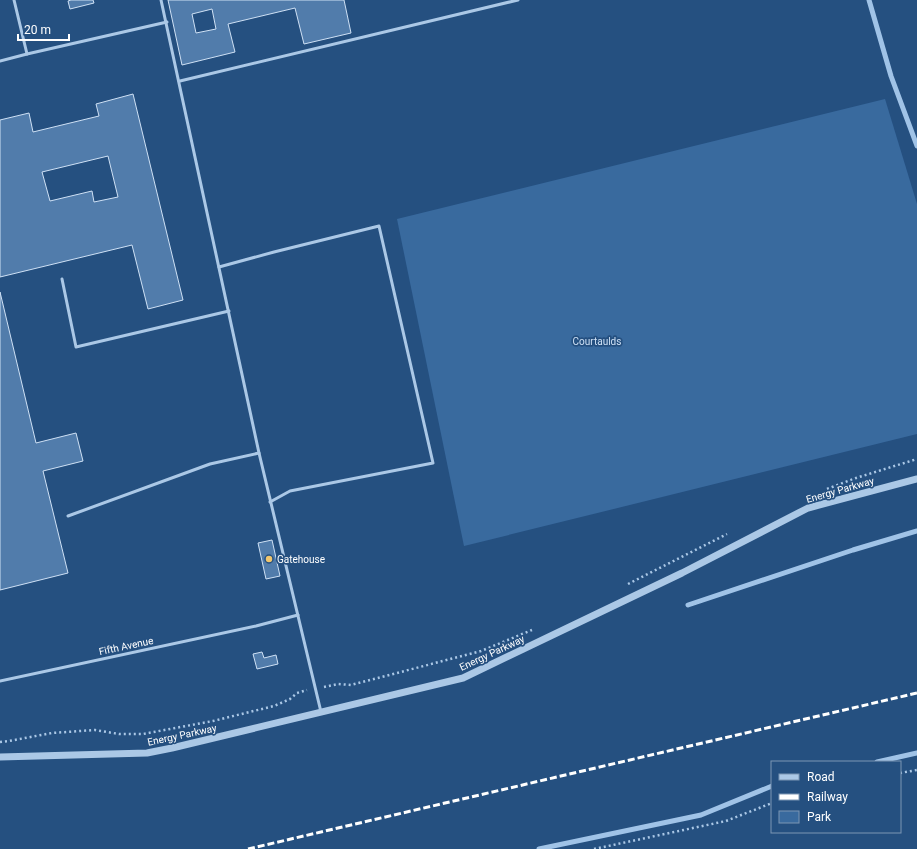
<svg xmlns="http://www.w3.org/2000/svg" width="917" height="849" viewBox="0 0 917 849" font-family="Roboto,sans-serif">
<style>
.green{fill:#396a9e}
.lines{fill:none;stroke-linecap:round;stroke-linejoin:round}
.stream{stroke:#a0c3e7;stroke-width:5}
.building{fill:#517cab;stroke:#cfe1f5;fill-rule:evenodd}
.path{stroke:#abc8e6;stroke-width:2.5;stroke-dasharray:2 3;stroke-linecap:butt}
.service{stroke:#abc8e6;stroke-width:3}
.tertiary{stroke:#abc8e6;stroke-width:7}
.rail{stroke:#fff;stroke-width:3;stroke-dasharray:7 3;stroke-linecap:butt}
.poi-dot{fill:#f0c66f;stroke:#255080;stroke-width:1.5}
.labels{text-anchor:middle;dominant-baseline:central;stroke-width:3.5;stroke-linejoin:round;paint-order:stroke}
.park-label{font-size:10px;fill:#cfe1f5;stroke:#255080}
.street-label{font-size:10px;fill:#fff;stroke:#255080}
.poi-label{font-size:10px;fill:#fff;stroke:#255080;text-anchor:start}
</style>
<rect width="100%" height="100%" fill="#255080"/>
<path class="green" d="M885 99 917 204V434L464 546 397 219Z"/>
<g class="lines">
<g class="stream">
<path d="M869 0 891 76 917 146"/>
<path d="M688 605 853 550 917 531"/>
<path d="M877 762 917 753"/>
<path d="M539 849 701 815 772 786"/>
</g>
</g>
<g class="building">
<path d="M71 0H93L94 3 70 9 68 1Z"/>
<path d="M168 0H344L351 33 304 44 295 8 228 24 235 52 182 65ZM212 9 216 29 196 33 192 14Z"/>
<path d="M133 94 183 300 148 309 132 245 0 277V120L29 113 33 132 99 116 96 104ZM108 156 118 197 94 202 92 191 50 201 42 172Z"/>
<path d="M0 292 36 443 76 433 83 461 43 471 68 573 0 590Z"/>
<path d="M272 540 280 576 266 579 258 543Z"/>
<path d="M262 652 264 658 276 655 278 664 257 669 253 654Z"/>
</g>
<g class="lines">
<g class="path">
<path d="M827 489 856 478 917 459"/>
<path d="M628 584 727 534"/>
<path d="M324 687 338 684 351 685 481 651 532 630"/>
<path d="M0 742 9 741 52 733 95 730 119 734H143L213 721 274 706 290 699 297 693 307 690"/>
<path d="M900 773 917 770"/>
<path d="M594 849 726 821 772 803"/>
</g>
<g class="service">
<path d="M14 0 27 54 167 22"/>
<path d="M161 0 259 453 321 712"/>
<path d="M0 61 27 54"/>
<path d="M180 81 518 0"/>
<path d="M219 267 274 252 379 226 433 463 290 491 270 502"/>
<path d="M62 279 76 347 229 311"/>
<path d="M68 516 210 464 259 453"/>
<path d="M0 681 256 626 298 615"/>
</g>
<path class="tertiary" d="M0 757 147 753 172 748 463 678 682 573 808 508 917 479"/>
<path class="rail" d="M248 849 917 693"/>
</g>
<circle class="poi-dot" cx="269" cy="559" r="4"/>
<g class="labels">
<g class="park-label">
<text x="597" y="341">Courtaulds</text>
</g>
<g class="street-label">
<text transform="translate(840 490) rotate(-16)">Energy Parkway</text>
<text transform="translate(126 646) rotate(-12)">Fifth Avenue</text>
<text transform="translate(492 653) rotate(-25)">Energy Parkway</text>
<text transform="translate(182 735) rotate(-12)">Energy Parkway</text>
</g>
<g class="poi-label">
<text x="277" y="559">Gatehouse</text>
</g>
</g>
<rect x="771" y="761" width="130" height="72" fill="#255080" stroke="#7c96b3"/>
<rect x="779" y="774" width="20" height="6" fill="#abc8e6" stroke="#7c96b3"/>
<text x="807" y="781" font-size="12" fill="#ffffff">Road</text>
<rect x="779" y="794" width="20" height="6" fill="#ffffff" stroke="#7c96b3"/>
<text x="807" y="801" font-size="12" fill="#ffffff">Railway</text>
<rect x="779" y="811" width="20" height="12" fill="#396a9e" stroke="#7c96b3"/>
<text x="807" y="821" font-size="12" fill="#ffffff">Park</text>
<path d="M18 34v6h51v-6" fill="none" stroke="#ffffff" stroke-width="2"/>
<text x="24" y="34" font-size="12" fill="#ffffff" stroke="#255080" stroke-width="3" paint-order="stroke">20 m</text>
</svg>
